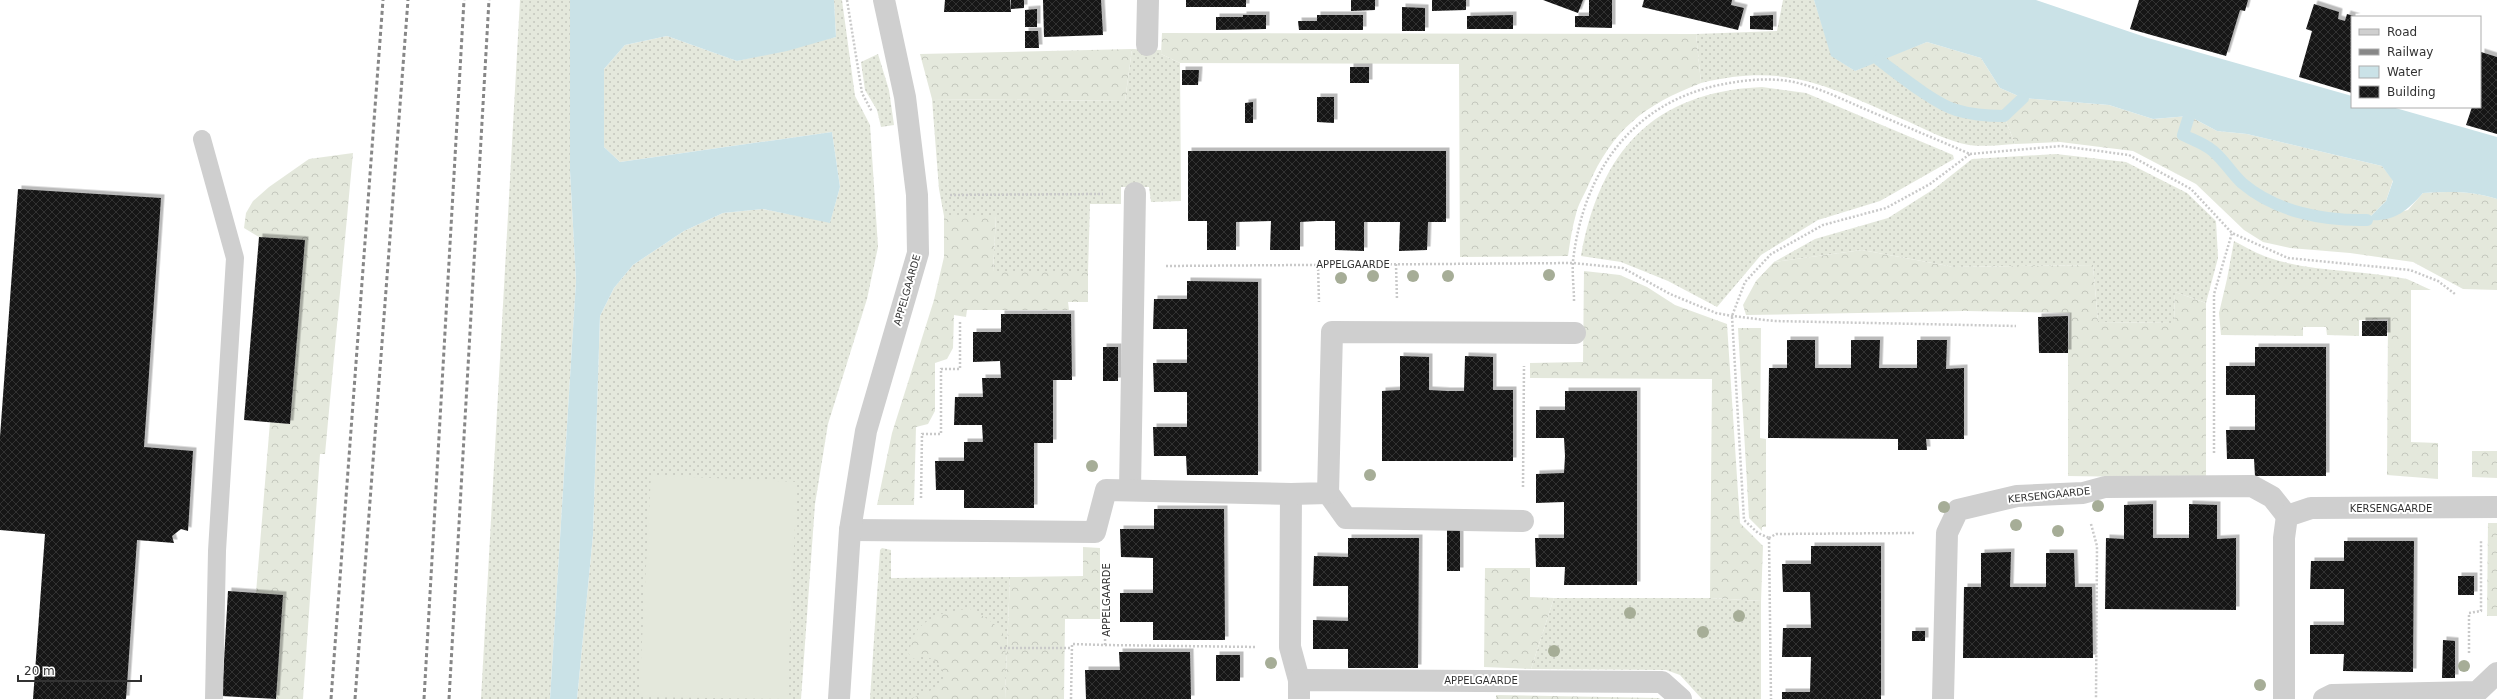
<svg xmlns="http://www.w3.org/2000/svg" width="2497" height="699" viewBox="0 0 2497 699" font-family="'DejaVu Sans',sans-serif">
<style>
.grass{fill:url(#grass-dots)}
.forest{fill:url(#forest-crowns)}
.pitch{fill:#e4e8dc}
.water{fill:#cae2e7}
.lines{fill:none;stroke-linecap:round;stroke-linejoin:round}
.stream{stroke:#cae2e7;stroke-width:12}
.building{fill:url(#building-cross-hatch);filter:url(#shadow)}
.path{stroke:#c9c9c9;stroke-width:2.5;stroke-dasharray:2 2;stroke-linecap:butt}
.service{stroke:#cfcfcf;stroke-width:18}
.minor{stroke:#cfcfcf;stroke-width:22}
.rail{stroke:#878787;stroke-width:3;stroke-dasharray:4 3;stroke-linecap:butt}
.tree{fill:#a6ad97}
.labels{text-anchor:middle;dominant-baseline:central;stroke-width:4;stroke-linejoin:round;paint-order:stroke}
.street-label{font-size:10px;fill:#323232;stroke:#fff}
</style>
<defs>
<pattern id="grass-dots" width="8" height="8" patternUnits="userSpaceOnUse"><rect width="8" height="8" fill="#e4e8dc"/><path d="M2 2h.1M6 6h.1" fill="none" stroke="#c4c7bd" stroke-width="1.8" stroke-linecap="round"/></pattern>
<pattern id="forest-crowns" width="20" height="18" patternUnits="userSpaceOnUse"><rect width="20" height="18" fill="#e4e8dc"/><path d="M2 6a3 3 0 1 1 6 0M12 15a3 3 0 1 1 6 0" fill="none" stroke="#c4c7bd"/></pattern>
<pattern id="building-cross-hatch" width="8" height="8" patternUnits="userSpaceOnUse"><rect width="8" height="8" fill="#191919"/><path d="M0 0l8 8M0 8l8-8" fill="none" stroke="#323232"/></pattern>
<filter id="shadow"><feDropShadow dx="3.5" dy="-3.5" stdDeviation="0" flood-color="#0004"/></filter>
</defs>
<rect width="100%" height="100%" fill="#fff"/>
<g class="grass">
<path d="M520 0H570V171L576 281 550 699H481Z"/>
<path d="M834 0H842L855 96 870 125 878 247 867 299 828 424 815 504 801 699H577L593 535 600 316 614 288 633 265 684 231 723 213 762 209 830 222 840 187 832 132 620 162 604 147V69L625 45 667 36 737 61 836 37Z"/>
<path d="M1783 0H1814L1832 56 1855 71 1879 60C1898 74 1935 104 1956 110 1972 115 1988 116 2004 116L2015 144C2000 145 1983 147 1969 145 1947 141 1927 130 1907 121 1829 87 1789 62 1701 83L1696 34 1777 31Z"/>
<path d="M1132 49 1161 50V54L1180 63 1181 201 1151 202 1149 187H1121V204H1090L1088 272H993L996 216H944L939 189 932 99 1125 101Z"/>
<path d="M878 54 889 90 894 125 881 127 877 110 865 90 861 62Z"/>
<path d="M1762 87 1806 93 1953 155 1954 159 1880 201 1818 220 1761 255 1717 307 1668 281 1621 262 1581 256C1600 152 1652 92 1762 87Z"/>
<path d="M2056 154 2126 162 2187 193 2216 221 2218 258 2206 303 2175 292 2174 323 2098 322 2093 265 1954 267 1862 250 1774 262 1815 239 1888 218 1934 189 1972 159Z"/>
<path d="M2234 241C2247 248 2259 255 2273 259 2313 272 2365 270 2407 279H2227Z"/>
<path d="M882 548 891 550V578L1010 577 1005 699H870L880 550Z"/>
<path d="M1554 598H1710L1761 601V699H1702L1680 675 1666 670 1531 669Z"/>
</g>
<g class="forest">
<path d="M1162 33 1696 34 1701 83C1644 105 1613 129 1588 186 1584 195 1578 205 1576 214 1572 228 1570 242 1568 256L1460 257 1459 64 1180 63 1161 54Z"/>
<path d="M1927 42 1981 58 2000 88 2023 98 2109 105 2153 119 2189 116 2217 131 2247 134 2382 166 2393 180 2386 201 2367 220 2408 210 2423 193C2448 191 2474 191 2497 199V290L2463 289 2413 262 2350 253 2290 248 2263 242 2244 230 2196 184 2133 151 2060 142 2015 144 2004 116 1954 110 1910 83 1879 60Z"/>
<path d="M1132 49 1125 101 932 99 920 54Z"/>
<path d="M353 153 325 454H320L303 699H276L283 595 256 593 270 422 290 424 305 241 259 237 244 228 246 213 253 201 269 187 309 159Z"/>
<path d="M944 216H996L993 272H1088V302H1068L1069 310H967L966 317 954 315 953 348 947 359 935 363V411L928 424 916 427 914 505H877L892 433 934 300 944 257Z"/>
<path d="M1862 250 1954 267 2093 265 2098 322 2174 323 2175 292 2206 303V478L2068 476V353L2070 313 1965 311 1746 315 1743 305 1756 281 1774 262Z"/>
<path d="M1584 271 1620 275 1647 287 1675 305 1727 324 1740 523 1763 546 1761 601 1710 598 1712 379 1530 378V363L1583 362Z"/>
<path d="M2227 279H2407L2431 290H2411V442L2438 443V479L2387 475 2388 319 2359 320V336L2327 335 2326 327H2303V336L2221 335 2219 313Z"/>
<path d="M1738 328H1761L1760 438 1766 439V527H1762V531L1749 518Z"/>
<path d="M2472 451H2497V478L2472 477Z"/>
<path d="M2488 523H2497V616H2487Z"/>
<path d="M1083 547 1100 548V619H1065L1064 699H1005L1010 577 1083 576Z"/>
<path d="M1485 568H1530V597L1554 598 1531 669 1484 667Z"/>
<path d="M970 609C981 615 993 621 1001 631 1010 643 1003 683 1003 699H910L939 687 944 676C940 661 929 653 914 659L908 653C911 646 912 638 916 632 928 615 951 610 970 609Z"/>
<path d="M1496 695 1658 698 1661 699H1496Z"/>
</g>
<path class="pitch" d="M651 475 797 482 787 699 639 697Z"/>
<g class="water">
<path d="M570 0H834L836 37 787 51 737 61 667 36 625 45 604 69V147L620 162 832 132 840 187 830 223 763 209 723 213 684 231 633 265 614 288 600 316 593 535 577 699H550L576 281 570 171Z"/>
<path d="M1814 0H2036L2148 38 2352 96V107H2392L2497 137V199C2474 191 2448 191 2423 193 2406 212 2394 222 2367 220L2386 201 2393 181 2382 166 2247 134 2217 131 2189 116 2153 119 2109 105 2023 98 2000 88 1981 58 1927 42 1855 71 1831 56Z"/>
</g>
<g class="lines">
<g class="stream">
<path d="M1879 60C1898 74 1935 104 1956 110 1972 115 1988 116 2004 116L2023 98"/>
<path d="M2189 116 2183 135C2193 140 2205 144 2213 151 2224 160 2232 174 2242 183 2276 212 2324 221 2367 220"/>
</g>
</g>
<g class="building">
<path d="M945 0H1010L1011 12H944Z"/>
<path d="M1011 0H1024V8L1011 9Z"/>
<path d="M1043 0H1101L1103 35 1044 37Z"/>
<rect x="1186" y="0" width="60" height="7"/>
<path d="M1351 0H1375V10L1351 11Z"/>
<path d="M1432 0H1466V10L1432 11Z"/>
<path d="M1543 0H1583L1578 13Z"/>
<path d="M1589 0H1612V28L1575 27V16H1589Z"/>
<path d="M1644 0H1732L1731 5 1744 8 1738 30 1642 7Z"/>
<path d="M2139 0H2248L2245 11 2240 10 2226 56 2130 29Z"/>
<path d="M2314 4 2339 12 2338 19 2345 21 2347 14 2357 17H2352V93L2299 77 2312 31 2306 29Z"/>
<path d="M1402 7 1425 8V31H1402Z"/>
<path d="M1037 9V27H1025V10Z"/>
<path d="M1243 15H1266V29L1216 30V17H1243Z"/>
<path d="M1317 15H1363V30H1299L1298 21H1317Z"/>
<path d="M1513 15V29H1467V16Z"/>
<path d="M1773 15V30L1750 29V16Z"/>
<path d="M1025 31H1038L1039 48H1025Z"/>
<path d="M2481 52 2497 57V134L2466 125 2472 107H2480Z"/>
<rect x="1350" y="67" width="19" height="16"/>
<path d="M1182 70H1199L1198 85H1182Z"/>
<path d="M1317 97H1334V123L1317 122Z"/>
<path d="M1253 102V123H1245V103Z"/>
<path d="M1188 151H1446V222H1428L1427 250 1399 251 1400 222H1364V251L1335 250V221H1317L1300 222V250H1270L1271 221 1236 222V250H1207V221H1188Z"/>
<path d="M18 189 161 198 144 447 193 451 188 531 181 529 172 536 174 543 137 540 126 699H33L45 534 0 530V437Z"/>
<path d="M259 237 305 240 290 424 244 420Z"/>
<path d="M1187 281 1258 282V475H1187L1186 456H1154L1153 427H1187V392H1154L1153 363H1187V329H1153L1154 299H1187Z"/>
<path d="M1001 314H1071L1072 380H1053V443H1034V508H964V490H936L935 461H964V442H983L982 425H954L955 397H983L982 378H1001L1000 361 973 362V332H1001Z"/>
<path d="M2068 316V353H2039L2038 317Z"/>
<rect x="2362" y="321" width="25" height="15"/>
<path d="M1787 340H1815V368H1851V340H1880L1879 368H1917V340H1947L1946 369 1964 368V439H1926L1927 450H1898V439L1768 438 1769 368H1787Z"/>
<rect x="1103" y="347" width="15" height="34"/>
<path d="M2255 347H2326V476H2255L2254 459H2227L2226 430H2255V395H2226V366H2255Z"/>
<path d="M1400 356 1429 357V390L1447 391H1464L1465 356 1493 357V390H1513V461H1382V391L1400 390Z"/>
<path d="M1565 391H1637V585H1564L1565 567H1536L1535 538H1564V502L1536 503V474L1564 473 1565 456 1564 438H1536V410H1565Z"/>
<path d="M2153 504V538H2189V504L2217 505V539L2236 538V610L2105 609 2106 538 2124 539V505Z"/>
<path d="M1154 509H1224L1225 640H1153V622H1120V593H1153V558L1121 557 1120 529H1154Z"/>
<rect x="1447" y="530" width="13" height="41"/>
<path d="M1348 538H1419L1418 668H1348V649H1313V620L1348 621V586H1313L1314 556 1348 557Z"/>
<path d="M2344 541H2414L2413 672 2343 671 2344 654H2310V625H2344V589H2310L2311 561H2344Z"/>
<path d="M1811 546H1881V699H1782V692H1810L1811 657H1782L1783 628H1811L1810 592H1783L1782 564H1811Z"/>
<path d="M2011 552 2010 587H2046V553H2074L2075 587H2092L2093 658H1963L1964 587H1981V553Z"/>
<rect x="2458" y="576" width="16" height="19"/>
<path d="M228 591 283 595 276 699 222 696Z"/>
<rect x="1912" y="631" width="13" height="10"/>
<path d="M2443 640 2455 641V678H2442Z"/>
<path d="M1119 652H1190L1191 699H1086L1085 670H1120Z"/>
<rect x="1216" y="655" width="24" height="26"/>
</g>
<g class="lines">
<g class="path">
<path d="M847 0 862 93 872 112"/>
<path d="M1970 154 2061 146 2129 155 2191 189 2232 233 2288 258 2410 270 2438 281 2455 294"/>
<path d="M950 195 1103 194"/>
<path d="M1396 264 1397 300"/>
<path d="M1318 265 1319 302"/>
<path d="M1166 266 1573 263 1623 268 1670 294 1716 313 1732 316 1774 321 2016 326"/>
<path d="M1574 301C1574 288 1572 274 1573 261 1583 174 1630 104 1719 85 1744 80 1769 77 1794 82 1820 88 1844 100 1867 110 1902 125 1936 139 1970 154L1930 184 1886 208 1823 225 1771 254 1745 282 1732 316 1744 520 1758 533 1769 538"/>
<path d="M2214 453V294L2232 233"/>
<path d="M1523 487 1524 366"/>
<path d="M921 498 922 434H941V369H960V320"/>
<path d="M2091 524 2097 546 2096 699"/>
<path d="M1769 538 1776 534 1914 533"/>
<path d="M1769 538 1771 699"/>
<path d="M1105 645 1257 647"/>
<path d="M1000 648H1071"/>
<path d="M2469 653V613L2481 611V541"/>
<path d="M1071 699 1072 644 1105 645 1106 563"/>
</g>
<path class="service" d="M202 139 235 258 217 551 214 699"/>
<g class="minor">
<path d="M1147 45 1148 0"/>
<path d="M1130 490 1135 193"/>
<path d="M1328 493 1346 518 1523 521"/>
<path d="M1291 494 1290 647 1299 680"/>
<path d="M850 530 1095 532 1106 490 1291 494 1328 493 1332 332 1575 333"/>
<path d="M839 699 850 530 866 431 918 253 917 195 905 97 884 0"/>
<path d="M1299 699V680L1662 682 1681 699"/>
<path d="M1943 699 1947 533 1958 510 2017 496 2083 493 2105 487 2252 486 2272 497 2287 516"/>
<path d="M2284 699V538L2287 516 2311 508 2497 507"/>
<path d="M2324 699 2332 695 2477 692 2497 673"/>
</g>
<g class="rail">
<path d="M331 699 383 0"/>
<path d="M355 699 408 0"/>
<path d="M424 699 464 0"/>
<path d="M449 699 489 0"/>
</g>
</g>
<g class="tree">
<circle cx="1549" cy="275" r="6"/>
<circle cx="1373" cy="276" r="6"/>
<circle cx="1413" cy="276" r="6"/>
<circle cx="1448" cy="276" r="6"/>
<circle cx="1341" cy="278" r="6"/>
<circle cx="1092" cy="466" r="6"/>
<circle cx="1370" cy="475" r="6"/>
<circle cx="2098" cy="506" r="6"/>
<circle cx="1944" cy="507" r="6"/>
<circle cx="2016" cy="525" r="6"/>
<circle cx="2058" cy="531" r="6"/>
<circle cx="1630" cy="613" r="6"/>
<circle cx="1739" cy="616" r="6"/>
<circle cx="1703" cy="632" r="6"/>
<circle cx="1554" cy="651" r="6"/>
<circle cx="1271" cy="663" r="6"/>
<circle cx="2464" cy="666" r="6"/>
<circle cx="2260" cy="685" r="6"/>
</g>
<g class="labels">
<g class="street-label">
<text x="1353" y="264">APPELGAARDE</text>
<text transform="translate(907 290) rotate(-74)">APPELGAARDE</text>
<text transform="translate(2049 495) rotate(-6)">KERSENGAARDE</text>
<text x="2391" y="508">KERSENGAARDE</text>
<text transform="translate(1106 600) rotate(-90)">APPELGAARDE</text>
<text x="1481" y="680">APPELGAARDE</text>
</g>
</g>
<rect x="2351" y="16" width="130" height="92" fill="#ffffff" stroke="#adadad"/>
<rect x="2359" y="29" width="20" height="6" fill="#cfcfcf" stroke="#adadad"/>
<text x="2387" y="36" font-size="12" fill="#323232">Road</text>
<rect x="2359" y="49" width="20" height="6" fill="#878787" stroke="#adadad"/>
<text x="2387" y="56" font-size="12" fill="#323232">Railway</text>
<rect x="2359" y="66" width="20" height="12" fill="#cae2e7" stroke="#adadad"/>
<text x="2387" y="76" font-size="12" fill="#323232">Water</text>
<rect x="2359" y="86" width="20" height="12" fill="url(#building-cross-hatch)" stroke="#adadad"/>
<text x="2387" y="96" font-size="12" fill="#323232">Building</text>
<path d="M18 675v6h123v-6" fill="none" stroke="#323232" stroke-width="2"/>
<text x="24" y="675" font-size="12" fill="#323232" stroke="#ffffff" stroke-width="3" paint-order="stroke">20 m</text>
</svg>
